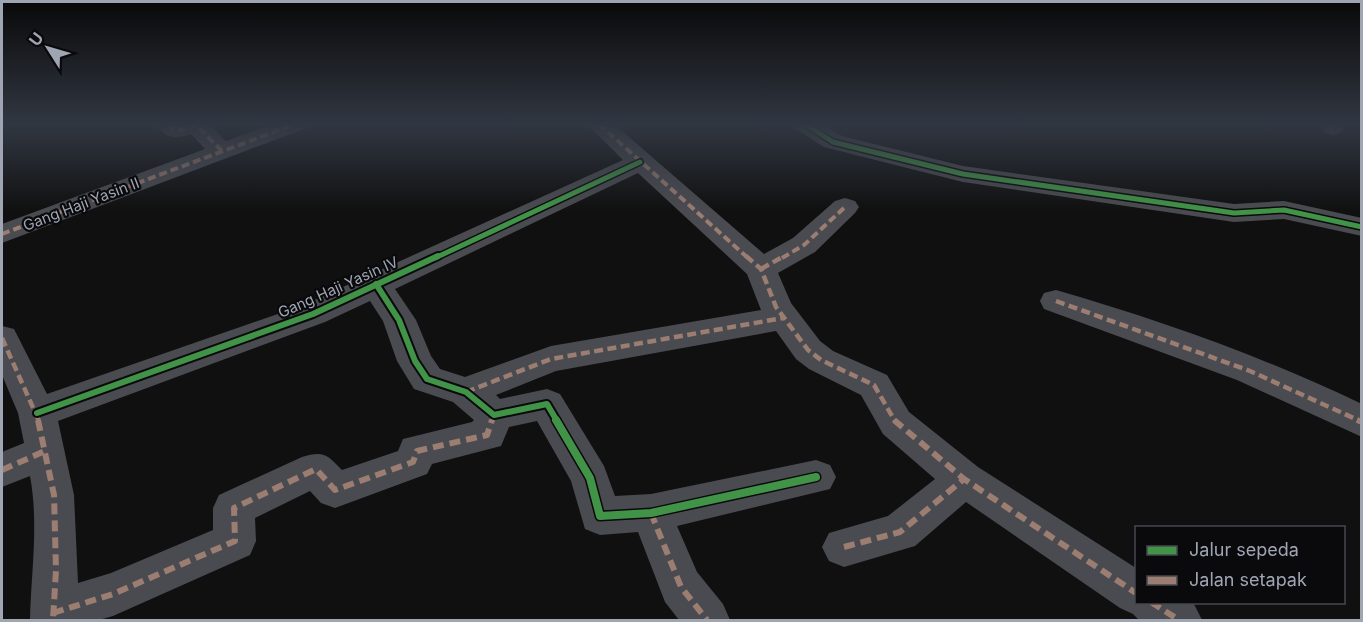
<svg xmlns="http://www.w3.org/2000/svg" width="1363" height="622" viewBox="0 0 1363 622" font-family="Inter,sans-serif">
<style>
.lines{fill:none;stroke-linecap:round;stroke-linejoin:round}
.street{fill:#4a4b50;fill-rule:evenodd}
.quiet-far2{stroke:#9b7d72;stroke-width:4;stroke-dasharray:8 4;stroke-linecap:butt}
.quiet-far1{stroke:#9b7d72;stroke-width:4.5;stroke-dasharray:9 4.5;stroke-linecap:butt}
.quiet{stroke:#9b7d72;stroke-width:6;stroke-dasharray:11 6;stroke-linecap:butt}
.cycleway-far2-casing{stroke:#0a0a0c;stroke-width:8}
.cycleway-far1-casing{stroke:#0a0a0c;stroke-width:10}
.cycleway-casing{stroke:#0a0a0c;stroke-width:11}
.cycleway-far2{stroke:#419447;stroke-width:5}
.cycleway-far1{stroke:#419447;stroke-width:6}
.cycleway{stroke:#419447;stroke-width:8}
.labels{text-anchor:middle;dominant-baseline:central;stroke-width:4.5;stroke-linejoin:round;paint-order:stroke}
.street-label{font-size:15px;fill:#9fa5b3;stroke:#0a0a0c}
</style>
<rect width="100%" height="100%" fill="#101010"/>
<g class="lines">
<g class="street">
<path d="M156 124H209L226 141 272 124H307L304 129 2 243V224L205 149 191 134C175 139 165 139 156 124Z"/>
<path d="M587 124H614L764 254 793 238 835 201 845 198 855 201 859 207 855 213 815 252 778 273 791 303 820 341 833 351 887 375 909 412 978 467 1136 568V602H1193L1202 620H1139L1133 614 1120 608 966 502 915 546 844 567 829 561 822 547 829 533 888 516 935 479 883 434 861 395 809 369 796 359 776 331 556 371 496 395 500 399 547 389 560 394 604 466 615 496 651 494 816 460 830 465 836 477 830 489 677 526 697 572 723 604 730 620H679L665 602 638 532 600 535 585 529 571 481 537 421 509 427 501 446 432 464 427 474 335 508 321 503 310 491 255 518 256 541 250 555 113 616 99 620H30C31 573 39 524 30 476L2 487V452L24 443 18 413 2 375V326L14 329 47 394 301 306 623 160ZM638 173 747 274 761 310 551 346 465 377 440 369 431 356 416 320 395 289ZM370 301 383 321 397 361 414 389 453 402 474 420 472 422 403 439 398 451 342 470C328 455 323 450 302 457L219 495 213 508V530L111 573 78 583 74 495 58 421 325 322Z"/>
<path d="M793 124H822L842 136 963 166 1234 204 1284 201 1362 218V236L1284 219 1234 222 963 182 824 147 796 129Z"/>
<path d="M1321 124H1345L1342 132 1333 135 1324 132Z"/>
<path d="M1056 290C1160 320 1264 357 1362 404V437L1237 380 1044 309 1040 301 1044 293Z"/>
</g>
<g class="quiet-far2">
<path d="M168 124 176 131 196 125 222 151"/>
<path d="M599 124 748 258"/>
<path d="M1333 124V127"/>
<path d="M2 234 295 124"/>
<path d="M782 258 804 245 845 207"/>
</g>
<g class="quiet-far1">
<path d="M746 256 761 269 776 307 808 350 821 360 874 385 895 421"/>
<path d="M761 269 784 256"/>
<path d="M1056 301 1250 371 1360 421"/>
<path d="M2 338 39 421"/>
<path d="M466 392 551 359 783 318"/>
<path d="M492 421 494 415"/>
</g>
<g class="quiet">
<path d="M38 420 54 495 56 570 53 620"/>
<path d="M894 420 964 479"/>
<path d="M1357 420 1362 422"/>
<path d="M2 470 45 451"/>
<path d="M651 513 681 587 707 620"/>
<path d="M844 547 900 532 964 479 1136 593"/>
<path d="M1151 602 1179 620"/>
<path d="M53 613 113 594 235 541 234 508 316 469 335 490 413 462 417 451 487 435 492 420"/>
</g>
<g class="cycleway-far2-casing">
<g id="cycleway-far2">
<path d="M805 124 833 142 963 174 1234 213 1284 210 1362 227"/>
<path d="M435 258 640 162"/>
</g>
</g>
<g class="cycleway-far1-casing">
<g id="cycleway-far1">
<path d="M376 284 399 320 415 361 427 379 466 392 494 415 547 404 557 421"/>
<path d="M37 413 313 314 438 256"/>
</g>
</g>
<g class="cycleway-casing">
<path id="cycleway" d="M556 420 590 478 600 516 651 513 816 477"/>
</g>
<use href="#cycleway-far2" class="cycleway-far2"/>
<use href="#cycleway-far1" class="cycleway-far1"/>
<use href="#cycleway" class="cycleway"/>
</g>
<linearGradient id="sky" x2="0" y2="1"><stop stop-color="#090909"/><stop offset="0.59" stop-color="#313742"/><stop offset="1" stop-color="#313742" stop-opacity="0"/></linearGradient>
<rect width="1363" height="211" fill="url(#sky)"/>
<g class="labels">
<g class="street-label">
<text transform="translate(81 204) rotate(-21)">Gang Haji Yasin II</text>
<text transform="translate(338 287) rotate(-24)">Gang Haji Yasin IV</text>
</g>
</g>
<rect width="1363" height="622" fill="none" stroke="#9fa5b3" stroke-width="6"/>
<rect x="1135" y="526" width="210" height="78" fill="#0a0a0c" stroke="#46484f" stroke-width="1.5"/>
<rect x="1147" y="546" width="30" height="9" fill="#419447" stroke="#46484f" stroke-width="1.5"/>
<text x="1189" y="556" font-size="18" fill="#9fa5b3">Jalur sepeda</text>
<rect x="1147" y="576" width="30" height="9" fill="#9b7d72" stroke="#46484f" stroke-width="1.5"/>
<text x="1189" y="586" font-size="18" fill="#9fa5b3">Jalan setapak</text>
<g transform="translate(48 48) rotate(307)" stroke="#0a0a0c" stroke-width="4.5" paint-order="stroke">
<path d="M0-4.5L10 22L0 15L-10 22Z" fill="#9fa5b3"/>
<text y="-9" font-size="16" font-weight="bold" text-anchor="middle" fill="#9fa5b3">U</text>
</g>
</svg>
